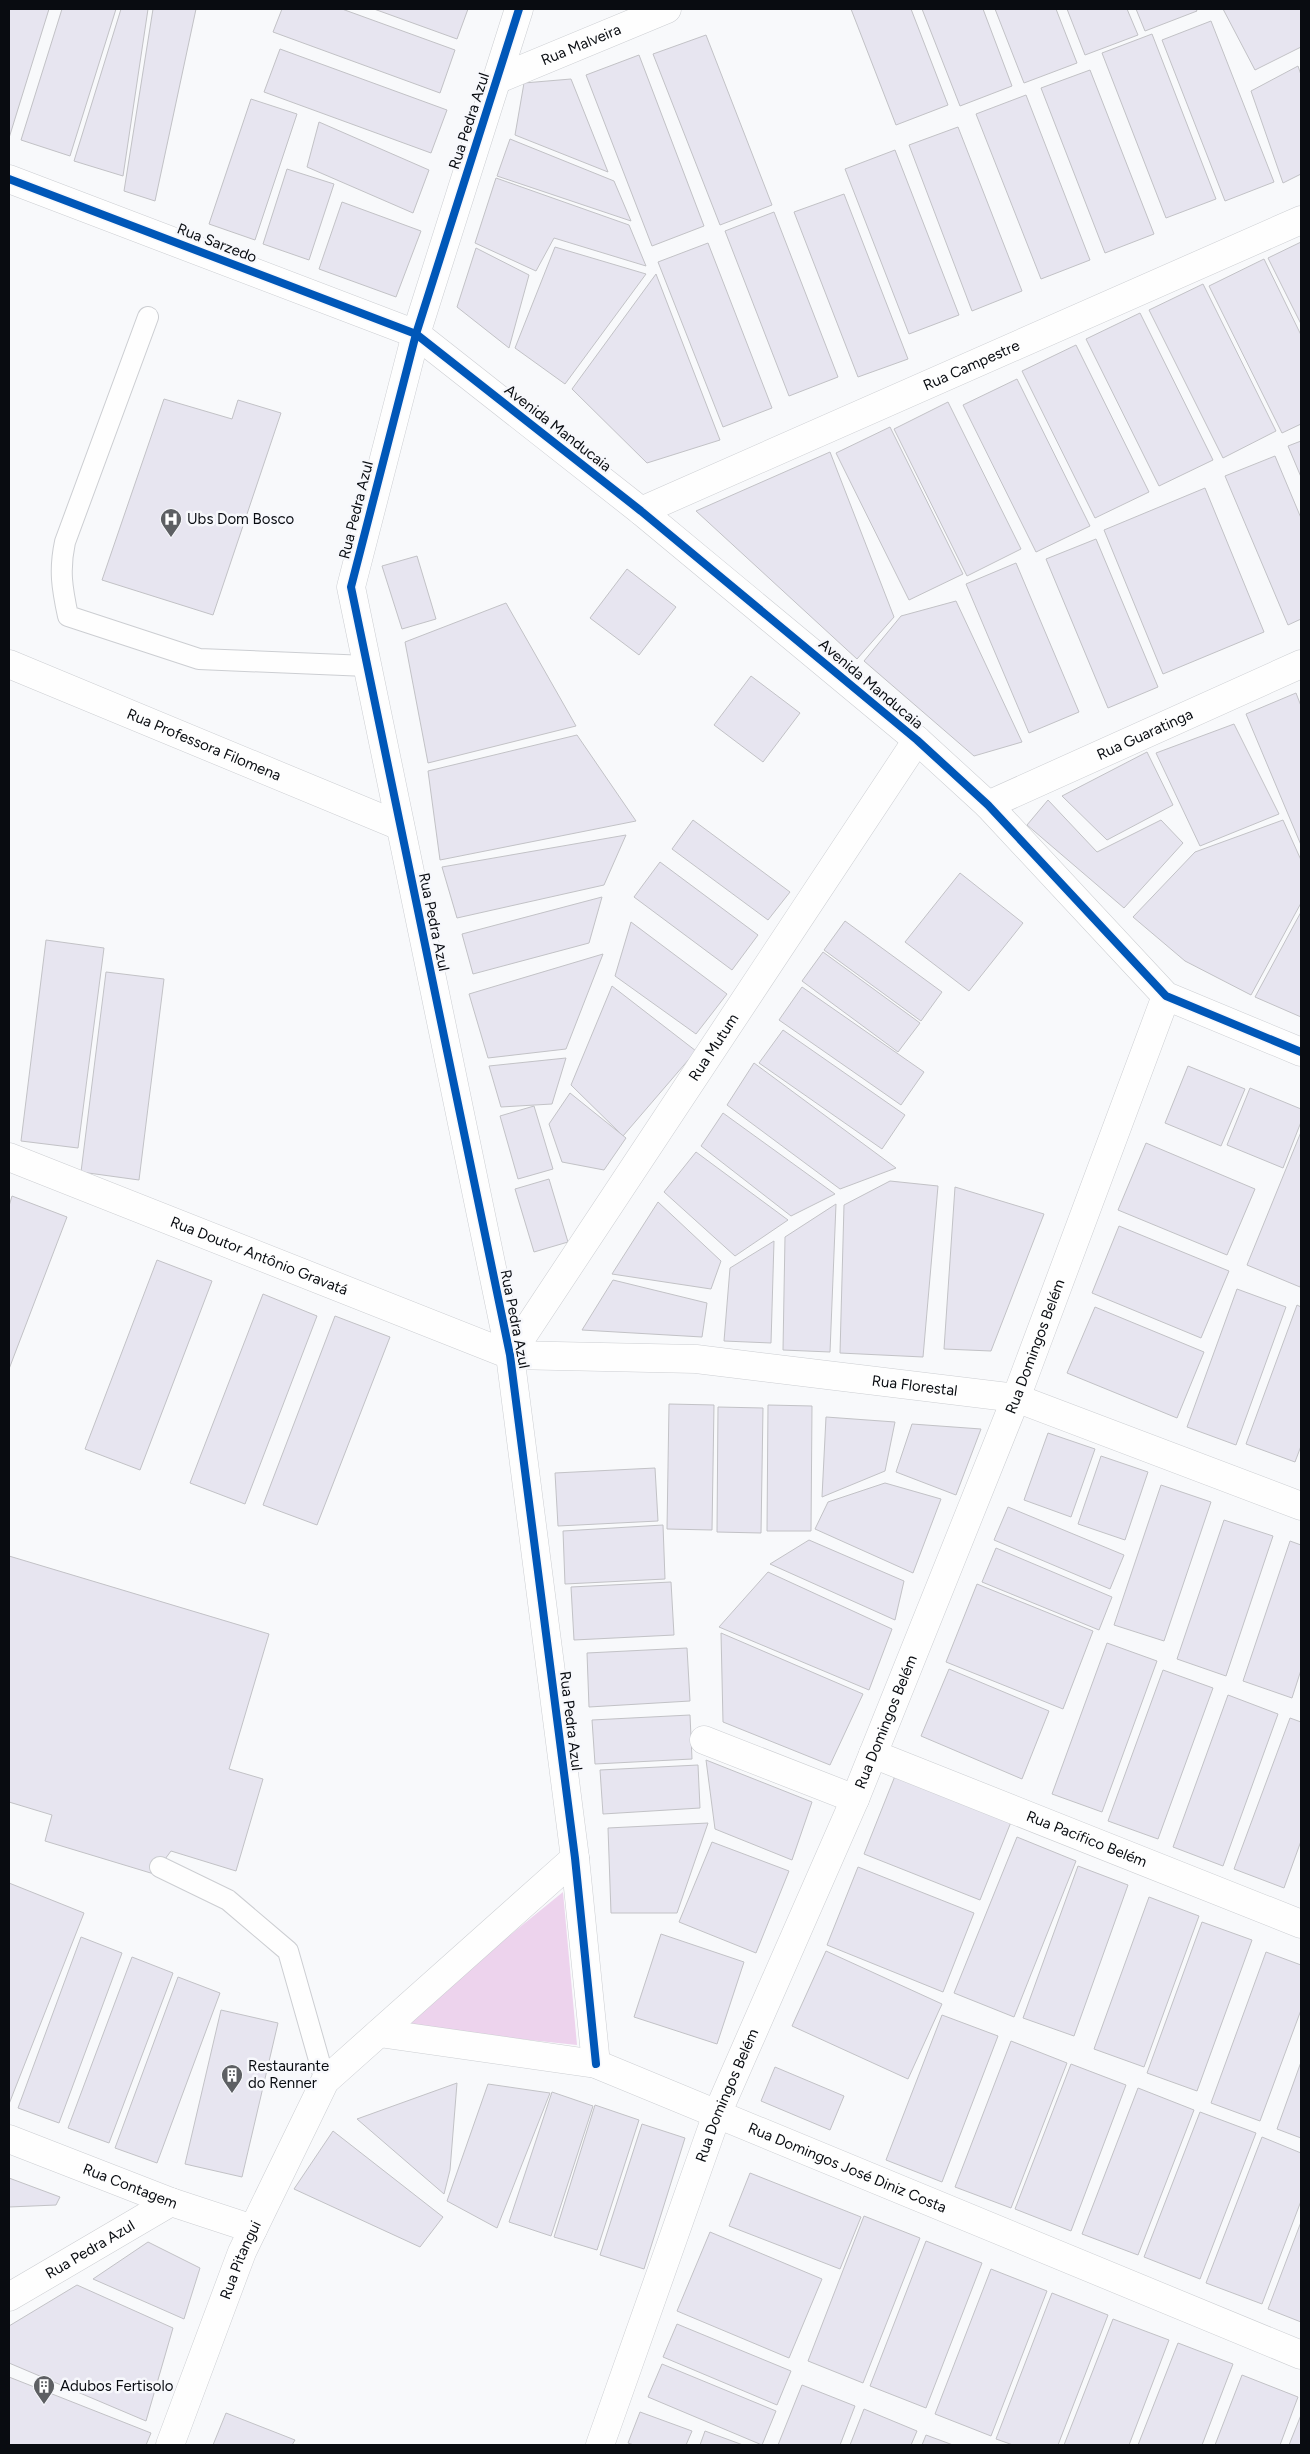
<svg xmlns="http://www.w3.org/2000/svg" width="1310" height="2454" viewBox="0 0 1310 2454" font-family="Figtree,sans-serif">
<style>
.green{fill:#edd3ed}
.building{fill:#e7e5f0;stroke:#c2c2c6}
.lines{fill:none;stroke-linecap:round;stroke-linejoin:round}
.service-casing{stroke:#ccced2;stroke-width:22}
.minor-casing{stroke:#ccced2;stroke-width:29}
.tertiary-casing{stroke:#ccced2;stroke-width:29}
.service{stroke:#fefefe;stroke-width:20}
.minor{stroke:#fefefe;stroke-width:28}
.tertiary{stroke:#fefefe;stroke-width:28}
.cycleway-casing{stroke:#f7f8fc;stroke-width:11}
.cycleway{stroke:#0057b8;stroke-width:8}
.labels{text-anchor:middle;dominant-baseline:central;stroke-width:5;stroke-linejoin:round;paint-order:stroke}
.street-label{font-size:15px;fill:#090c11;stroke:#f7f8fc}
.poi-label{font-size:15px;fill:#090c11;stroke:#f7f8fc;text-anchor:start}
</style>
<rect width="100%" height="100%" fill="#f8f9fb"/>
<path class="green" d="M563 1892 577 2045 398 2026Z"/>
<g class="building">
<path d="M9 9H49L9 138Z"/>
<path d="M62 9H116L70 156 21 140Z"/>
<path d="M121 9H148L123 176 74 161Z"/>
<path d="M153 9H196L155 201 124 191Z"/>
<path d="M282 9H342L455 50 440 93 273 32Z"/>
<path d="M374 9H468L457 39Z"/>
<path d="M851 9H911L948 105 896 125Z"/>
<path d="M922 9H983L1012 86 960 106Z"/>
<path d="M995 9H1056L1077 63 1024 83Z"/>
<path d="M1067 9H1127L1138 35 1085 55Z"/>
<path d="M1136 9H1196L1197 11 1145 31Z"/>
<path d="M1223 9H1301V47L1255 70Z"/>
<path d="M1211 21 1274 182 1225 201 1162 40Z"/>
<path d="M1152 34 1216 199 1166 218 1102 53Z"/>
<path d="M706 35 772 205 720 225 653 54Z"/>
<path d="M280 49 447 110 431 153 264 92Z"/>
<path d="M639 55 704 226 652 246 586 75Z"/>
<path d="M1298 66 1301 75V174L1283 183 1251 91Z"/>
<path d="M1090 70 1154 234 1105 253 1041 88Z"/>
<path d="M571 79 608 172 515 135 524 83Z"/>
<path d="M1026 95 1090 260 1041 279 976 114Z"/>
<path d="M251 99 297 114 255 240 209 224Z"/>
<path d="M319 122 429 170 413 213 307 167Z"/>
<path d="M958 127 1022 291 972 311 909 145Z"/>
<path d="M510 139 614 181 631 221 497 176Z"/>
<path d="M895 150 959 315 909 334 845 169Z"/>
<path d="M287 169 334 184 309 260 263 244Z"/>
<path d="M496 178 629 225 646 266 554 238 536 271 475 243Z"/>
<path d="M844 194 908 359 858 377 794 212Z"/>
<path d="M342 202 421 231 396 297 319 269Z"/>
<path d="M774 212 838 377 789 396 725 231Z"/>
<path d="M1301 242V324L1268 258Z"/>
<path d="M708 243 772 408 723 427 658 262Z"/>
<path d="M555 247 646 274 565 384 515 348Z"/>
<path d="M476 248 529 275 509 348 457 307Z"/>
<path d="M1264 259 1301 335V424L1282 433 1209 286Z"/>
<path d="M656 274 720 440 647 463 572 389Z"/>
<path d="M1203 284 1276 431 1223 458 1149 310Z"/>
<path d="M1140 313 1213 460 1159 486 1086 339Z"/>
<path d="M1076 345 1149 492 1095 518 1022 371Z"/>
<path d="M1017 379 1090 526 1036 552 963 405Z"/>
<path d="M164 399 232 419 238 400 281 413 213 615 102 580Z"/>
<path d="M948 402 1021 549 967 576 894 429Z"/>
<path d="M890 427 963 574 909 600 836 453Z"/>
<path d="M1301 441V477L1288 446Z"/>
<path d="M830 452 894 617 857 659 696 511Z"/>
<path d="M1275 456 1301 518V619L1288 625 1225 476Z"/>
<path d="M1205 488 1264 632 1163 674 1104 530Z"/>
<path d="M1096 539 1158 687 1108 708 1046 559Z"/>
<path d="M417 556 436 619 402 629 382 566Z"/>
<path d="M1016 563 1079 712 1029 733 966 584Z"/>
<path d="M627 569 676 607 639 655 590 618Z"/>
<path d="M956 601 1022 742 974 756 864 661 901 616Z"/>
<path d="M506 603 576 726 428 763 405 642Z"/>
<path d="M751 676 800 713 763 762 714 725Z"/>
<path d="M1296 693 1301 706V845L1246 714Z"/>
<path d="M1234 724 1279 814 1200 846 1156 753Z"/>
<path d="M577 735 636 821 440 860 428 771Z"/>
<path d="M1147 752 1173 805 1107 840 1062 796Z"/>
<path d="M1048 800 1097 852 1161 820 1183 843 1124 908 1027 825Z"/>
<path d="M693 820 790 892 768 920 672 849Z"/>
<path d="M1283 820 1301 860V903L1251 995 1185 961 1133 917 1195 852Z"/>
<path d="M626 835 604 885 457 918 442 867Z"/>
<path d="M660 862 758 935 732 970 634 897Z"/>
<path d="M960 873 1023 923 969 991 905 942Z"/>
<path d="M602 897 589 943 473 974 462 934Z"/>
<path d="M1301 912V1017L1255 997Z"/>
<path d="M845 921 942 992 921 1021 824 950Z"/>
<path d="M631 922 727 994 696 1034 615 976Z"/>
<path d="M46 940 104 948 78 1148 21 1141Z"/>
<path d="M823 952 920 1023 898 1052 802 981Z"/>
<path d="M603 954 566 1049 488 1058 469 994Z"/>
<path d="M106 972 164 979 139 1180 81 1172Z"/>
<path d="M612 986 696 1051 623 1136 571 1085Z"/>
<path d="M802 987 924 1072 901 1105 779 1020Z"/>
<path d="M783 1030 905 1115 882 1149 759 1063Z"/>
<path d="M566 1058 552 1104 501 1107 489 1066Z"/>
<path d="M754 1063 896 1168 840 1189 727 1105Z"/>
<path d="M1188 1066 1245 1089 1221 1146 1165 1123Z"/>
<path d="M1250 1088 1301 1109V1122L1283 1168 1227 1145Z"/>
<path d="M570 1093 626 1138 604 1170 562 1162 549 1124Z"/>
<path d="M534 1106 553 1169 518 1179 500 1116Z"/>
<path d="M723 1113 835 1194 791 1216 701 1146Z"/>
<path d="M1301 1132V1283L1300 1287 1247 1265Z"/>
<path d="M1146 1143 1255 1189 1227 1255 1118 1210Z"/>
<path d="M696 1152 788 1220 735 1256 664 1192Z"/>
<path d="M549 1179 568 1242 534 1252 515 1189Z"/>
<path d="M890 1181 938 1186 923 1357 840 1353 844 1205Z"/>
<path d="M955 1187 1044 1214 991 1351 944 1349Z"/>
<path d="M12 1196 67 1217 9 1369V1206Z"/>
<path d="M658 1202 721 1261 711 1289 612 1274Z"/>
<path d="M836 1204 830 1352 783 1350 785 1237Z"/>
<path d="M1119 1226 1229 1271 1201 1338 1092 1293Z"/>
<path d="M774 1241 771 1343 724 1341 730 1268Z"/>
<path d="M157 1260 212 1281 140 1470 85 1449Z"/>
<path d="M613 1280 707 1303 702 1337 582 1330Z"/>
<path d="M1237 1289 1286 1307 1236 1445 1187 1427Z"/>
<path d="M263 1294 317 1316 245 1504 190 1483Z"/>
<path d="M1297 1305 1301 1307V1446L1295 1462 1246 1444Z"/>
<path d="M1095 1307 1204 1352 1177 1418 1067 1373Z"/>
<path d="M335 1316 390 1337 317 1525 263 1505Z"/>
<path d="M669 1404 714 1405 712 1530 667 1529Z"/>
<path d="M768 1405 812 1406 811 1531H767Z"/>
<path d="M718 1407 763 1408 761 1533 717 1532Z"/>
<path d="M826 1417 895 1422 885 1471 822 1497Z"/>
<path d="M912 1424 981 1429 956 1495 896 1472Z"/>
<path d="M1048 1433 1095 1449 1071 1517 1024 1500Z"/>
<path d="M1101 1456 1148 1472 1125 1540 1078 1524Z"/>
<path d="M655 1468 658 1521 558 1526 555 1473Z"/>
<path d="M885 1483 941 1499 913 1573 815 1529 828 1502Z"/>
<path d="M1161 1485 1211 1502 1164 1641 1114 1625Z"/>
<path d="M1008 1507 1124 1555 1110 1589 994 1540Z"/>
<path d="M1224 1520 1273 1536 1226 1676 1177 1659Z"/>
<path d="M663 1525 665 1579 565 1584 563 1531Z"/>
<path d="M809 1540 904 1581 895 1620 770 1564Z"/>
<path d="M1290 1541 1301 1545V1670L1292 1698 1243 1681Z"/>
<path d="M996 1548 1112 1597 1099 1630 982 1582Z"/>
<path d="M9 1556 269 1634 229 1769 263 1779 236 1871 171 1851 154 1874 45 1841 52 1815 9 1802Z"/>
<path d="M768 1572 892 1629 869 1690 719 1627Z"/>
<path d="M671 1582 674 1635 574 1640 571 1587Z"/>
<path d="M977 1584 1093 1631 1063 1709 946 1662Z"/>
<path d="M721 1633 863 1694 830 1765 723 1722Z"/>
<path d="M1107 1643 1157 1661 1102 1812 1052 1794Z"/>
<path d="M687 1648 690 1701 589 1707 587 1653Z"/>
<path d="M949 1669 1049 1711 1022 1779 921 1736Z"/>
<path d="M1163 1670 1213 1688 1158 1839 1108 1821Z"/>
<path d="M1228 1695 1278 1714 1223 1866 1173 1847Z"/>
<path d="M690 1715 692 1759 595 1764 592 1720Z"/>
<path d="M1290 1718 1301 1722V1841L1284 1888 1234 1869Z"/>
<path d="M706 1760 812 1802 792 1860 715 1829Z"/>
<path d="M698 1765 700 1808 603 1814 600 1770Z"/>
<path d="M895 1776 1011 1822 980 1900 864 1854Z"/>
<path d="M708 1823 677 1913H611L608 1828Z"/>
<path d="M1017 1837 1076 1861 1014 2017 954 1993Z"/>
<path d="M712 1842 789 1871 756 1953 679 1922Z"/>
<path d="M1078 1866 1128 1885 1074 2036 1023 2018Z"/>
<path d="M858 1867 974 1913 943 1992 827 1945Z"/>
<path d="M9 1883 84 1913 9 2104Z"/>
<path d="M1149 1897 1199 1916 1144 2067 1094 2049Z"/>
<path d="M1202 1922 1252 1940 1197 2091 1147 2073Z"/>
<path d="M661 1934 744 1962 717 2044 634 2017Z"/>
<path d="M81 1937 122 1953 59 2123 18 2108Z"/>
<path d="M826 1951 942 2004 908 2079 792 2026Z"/>
<path d="M1266 1952 1301 1965V2010L1260 2121 1211 2103Z"/>
<path d="M132 1957 173 1973 109 2143 68 2128Z"/>
<path d="M178 1977 220 1993 157 2163 115 2148Z"/>
<path d="M221 2010 278 2023 242 2177 185 2164Z"/>
<path d="M942 2015 998 2036 942 2182 886 2160Z"/>
<path d="M1011 2041 1067 2063 1011 2208 955 2187Z"/>
<path d="M1301 2062V2138L1277 2129Z"/>
<path d="M1071 2064 1126 2085 1071 2231 1015 2209Z"/>
<path d="M775 2067 844 2096 830 2130 761 2101Z"/>
<path d="M457 2083 450 2170 444 2194 357 2119Z"/>
<path d="M488 2084 550 2093 497 2228 447 2201Z"/>
<path d="M1138 2088 1194 2110 1138 2255 1082 2234Z"/>
<path d="M552 2092 593 2106 551 2236 509 2222Z"/>
<path d="M595 2105 639 2120 597 2250 554 2237Z"/>
<path d="M1200 2112 1256 2133 1200 2279 1144 2257Z"/>
<path d="M642 2124 685 2138 644 2269 600 2255Z"/>
<path d="M333 2131 443 2217 420 2247 294 2189Z"/>
<path d="M1262 2137 1301 2153V2201L1262 2304 1206 2283Z"/>
<path d="M750 2173 861 2217 840 2269 729 2226Z"/>
<path d="M9 2178 60 2197 56 2205 9 2207Z"/>
<path d="M864 2216 920 2238 863 2383 808 2361Z"/>
<path d="M1301 2222V2322L1268 2309Z"/>
<path d="M710 2232 822 2279 789 2358 677 2311Z"/>
<path d="M926 2241 982 2263 926 2408 870 2386Z"/>
<path d="M148 2242 200 2268 184 2319 93 2279Z"/>
<path d="M991 2269 1047 2291 991 2436 935 2414Z"/>
<path d="M77 2285 173 2328 146 2421 9 2363V2326Z"/>
<path d="M1052 2293 1108 2315 1058 2445H1013L996 2439Z"/>
<path d="M1113 2319 1169 2340 1129 2445H1064Z"/>
<path d="M677 2324 791 2371 777 2405 663 2357Z"/>
<path d="M1178 2343 1233 2364 1202 2445H1138Z"/>
<path d="M662 2364 776 2411 762 2445 648 2397Z"/>
<path d="M1242 2375 1298 2397 1280 2445H1215Z"/>
<path d="M9 2377 151 2433 146 2445H9Z"/>
<path d="M802 2385 855 2406 840 2445H778Z"/>
<path d="M864 2409 917 2431 911 2445H850Z"/>
<path d="M640 2412 692 2431 686 2445H634L628 2443Z"/>
<path d="M226 2413 295 2440 292 2445H213Z"/>
<path d="M1301 2415V2445H1289Z"/>
<path d="M705 2431 743 2445H700Z"/>
<path d="M926 2435 953 2445H922Z"/>
</g>
<g class="lines">
<g class="service-casing">
<g id="service">
<path d="M148 317 65 542C59 570 62 588 68 616L199 659 367 666"/>
<path d="M160 1867 228 1900 288 1951 325 2081"/>
</g>
</g>
<g class="minor-casing">
<g id="minor">
<path id="s1" d="M496 80 667 9"/>
<path d="M9 179 416 334"/>
<path id="s2" d="M9 664 400 826"/>
<path id="s3" d="M988 805 1301 664"/>
<path id="s4" d="M9 1157 510 1355 696 1359 1016 1398 1301 1506"/>
<path id="s5" d="M510 1355 917 740"/>
<path d="M704 1740 855 1799"/>
<path id="s6" d="M873 1754 1301 1924"/>
<path d="M575 1858 596 2064"/>
<path id="s7" d="M379 2033 596 2064 1301 2355"/>
<path id="s8" d="M9 2139 171 2202 253 2229"/>
<path id="s9" d="M9 2297 171 2202"/>
</g>
</g>
<g class="tertiary-casing">
<g id="tertiary">
<path d="M416 334 641 511 917 740 988 805 1166 996 1301 1052"/>
<path id="s10" d="M641 511 1301 220"/>
<path id="s11" d="M170 2445 242 2252 325 2081 575 1858 510 1355 351 587 416 334 519 9"/>
<path id="s12" d="M600 2445 717 2114 855 1799 1016 1398 1166 996"/>
</g>
</g>
<use href="#service" class="service"/>
<use href="#minor" class="minor"/>
<use href="#tertiary" class="tertiary"/>
<g class="cycleway-casing">
<g id="cycleway">
<path d="M519 9 416 334 351 587 510 1355 575 1858 596 2064"/>
<path d="M9 179 416 334 641 511 917 740 988 805 1166 996 1301 1052"/>
</g>
</g>
<use href="#cycleway" class="cycleway"/>
</g>
<defs>
<g id="hospital-pin" transform="scale(1.125)"><path d="M0 17L-7.5 6A9.5 9.5 0 1 1 7.5 6Z" fill="#5d5f63" stroke="#f7f8fc"/><path d="M-5-5h3v3.5h4V-5h3V5h-3V1.5h-4V5h-3Z" fill="#fff"/></g>
<g id="building-pin" transform="scale(1.125)"><path d="M0 17L-7.5 6A9.5 9.5 0 1 1 7.5 6Z" fill="#5d5f63" stroke="#f7f8fc"/><path d="M-4-6H4V6H1V3H-1V6H-4ZM-2.5-4.3h1.7v1.8h-1.7ZM.8-4.3h1.7v1.8H.8ZM-2.5-1h1.7V.8h-1.7ZM.8-1h1.7V.8H.8Z" fill="#fff"/></g>
</defs>
<g fill-rule="evenodd">
<use href="#hospital-pin" x="171" y="519"/>
<use href="#building-pin" x="232" y="2075"/>
<use href="#building-pin" x="44" y="2386"/>
</g>
<g class="labels">
<g class="street-label">
<text stroke="none"><textPath href="#s1" startOffset="92">Rua Malveira</textPath></text>
<text transform="translate(469 121) rotate(-72)">Rua Pedra Azul</text>
<text transform="translate(217 243) rotate(21)">Rua Sarzedo</text>
<text stroke="none"><textPath href="#s10" startOffset="361">Rua Campestre</textPath></text>
<text transform="translate(558 428) rotate(38)">Avenida Manducaia</text>
<text transform="translate(356 510) rotate(-76)">Rua Pedra Azul</text>
<text transform="translate(871 684) rotate(40)">Avenida Manducaia</text>
<text stroke="none"><textPath href="#s3" startOffset="172">Rua Guaratinga</textPath></text>
<text stroke="none"><textPath href="#s2" startOffset="211">Rua Professora Filomena</textPath></text>
<text transform="translate(434 922) rotate(78)">Rua Pedra Azul</text>
<text stroke="none"><textPath href="#s5" startOffset="369">Rua Mutum</textPath></text>
<text stroke="none"><textPath href="#s4" startOffset="269">Rua Doutor Antônio Gravatá</textPath></text>
<text transform="translate(515 1319) rotate(79)">Rua Pedra Azul</text>
<text stroke="none"><textPath href="#s12" startOffset="1182">Rua Domingos Belém</textPath></text>
<text stroke="none"><textPath href="#s4" startOffset="945">Rua Florestal</textPath></text>
<text transform="translate(571 1721) rotate(83)">Rua Pedra Azul</text>
<text stroke="none"><textPath href="#s12" startOffset="778">Rua Domingos Belém</textPath></text>
<text stroke="none"><textPath href="#s6" startOffset="230">Rua Pacífico Belém</textPath></text>
<text stroke="none"><textPath href="#s12" startOffset="372">Rua Domingos Belém</textPath></text>
<text stroke="none"><textPath href="#s7" startOffset="491">Rua Domingos José Diniz Costa</textPath></text>
<text stroke="none"><textPath href="#s8" startOffset="130">Rua Contagem</textPath></text>
<text stroke="none"><textPath href="#s9" startOffset="94">Rua Pedra Azul</textPath></text>
<text stroke="none"><textPath href="#s11" startOffset="198">Rua Pitangui</textPath></text>
</g>
<g class="poi-label">
<text x="187" y="519">Ubs Dom Bosco</text>
<text x="248" y="2066">Restaurante<tspan x="248" dy="17">do Renner</tspan></text>
<text x="60" y="2386">Adubos Fertisolo</text>
</g>
</g>
<rect width="1310" height="2454" fill="none" stroke="#090c11" stroke-width="20"/>
</svg>
